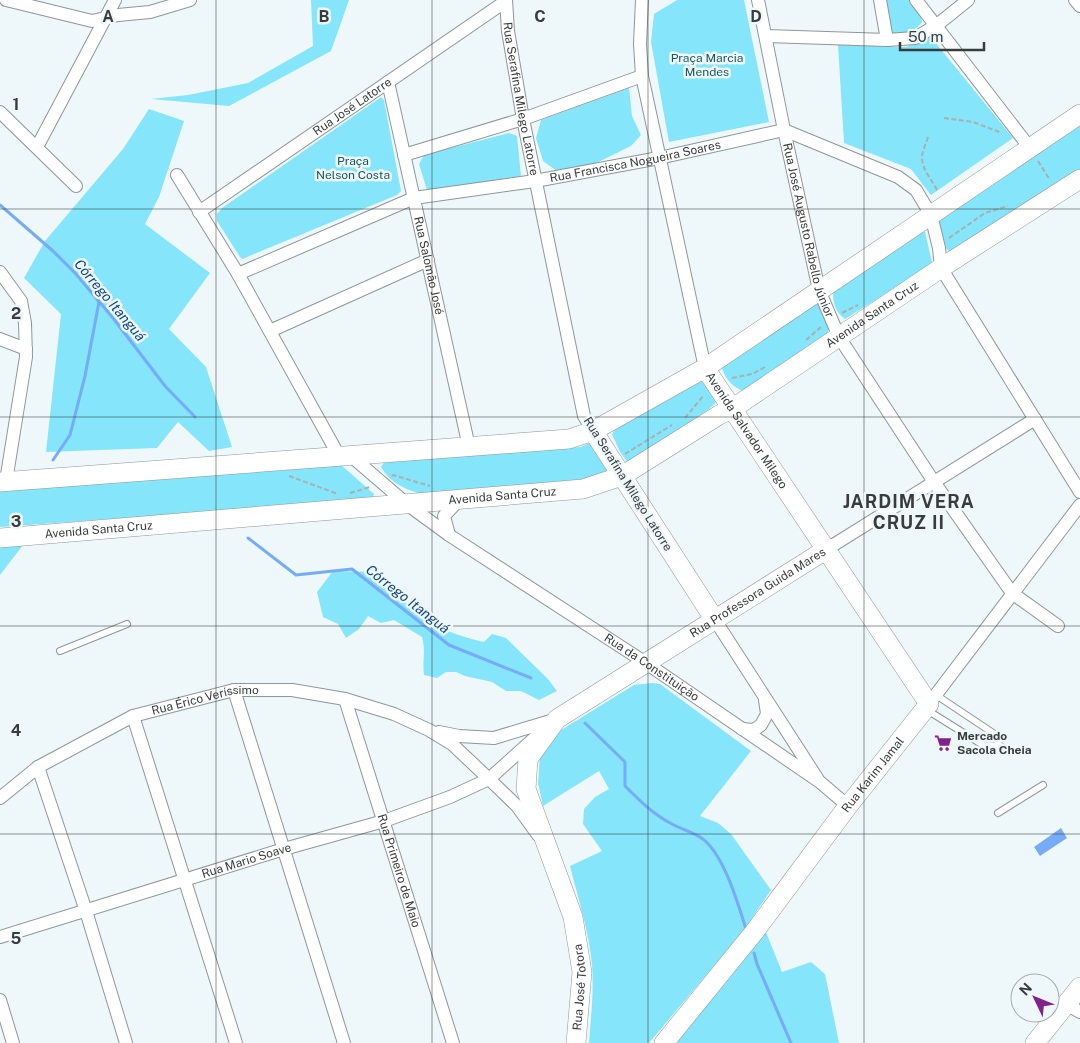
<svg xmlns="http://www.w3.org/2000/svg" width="1080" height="1043" viewBox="0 0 1080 1043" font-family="'Public Sans',sans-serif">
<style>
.green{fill:#85e5fa}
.water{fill:#75abf8}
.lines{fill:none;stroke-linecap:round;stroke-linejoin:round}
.stream{stroke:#75abf8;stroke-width:3}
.lane-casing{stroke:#8e9799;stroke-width:8}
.street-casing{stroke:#8e9799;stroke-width:14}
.secondary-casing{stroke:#8e9799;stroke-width:20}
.path{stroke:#a9b0b1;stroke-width:2;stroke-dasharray:5 2.5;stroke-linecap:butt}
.lane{stroke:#fff;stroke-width:6}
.street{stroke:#fff;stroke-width:12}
.secondary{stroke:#fff;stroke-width:19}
.grid{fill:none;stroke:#393c3d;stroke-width:1;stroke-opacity:0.55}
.labels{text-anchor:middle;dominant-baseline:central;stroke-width:5;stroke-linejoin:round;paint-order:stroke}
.park-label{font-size:12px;fill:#195560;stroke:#eef8fa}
.street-label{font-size:12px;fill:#393c3d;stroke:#eef8fa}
.poi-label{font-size:12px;font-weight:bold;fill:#393c3d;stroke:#eef8fa;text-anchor:start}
.water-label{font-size:14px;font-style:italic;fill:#124488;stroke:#eef8fa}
.district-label{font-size:18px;font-weight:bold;letter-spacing:1px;fill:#393c3d;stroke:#eef8fa}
.grid-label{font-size:16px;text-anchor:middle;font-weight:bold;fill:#393c3d;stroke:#eef8fa;stroke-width:5;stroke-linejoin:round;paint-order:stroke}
</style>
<rect width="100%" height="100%" fill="#eef8fa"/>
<g class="green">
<path d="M311 0H349L331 51 229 106 151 99 188 95 248 83 313 46Z"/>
<path d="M677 0H744L769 122 669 142 651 42 654 14Z"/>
<path d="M884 0H909L921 15 922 22C914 33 904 33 891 35Z"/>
<path d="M930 36 1013 138 931 195 911 169 844 143 838 45 906 47Z"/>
<path d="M629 88 632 116 641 135 631 146 588 167 557 171 543 161 536 138 541 120Z"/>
<path d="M381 97 384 100 401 191 397 195 247 257 243 259 240 257 217 221V214L222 208Z"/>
<path d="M149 109 184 121 159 197 145 224 210 273 169 329 206 367 232 447 209 451 178 422 157 448 46 452 61 314 24 278 45 241 123 149Z"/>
<path d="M1080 123V173L951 254 946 248 939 221 943 215Z"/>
<path d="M509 133 517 136 521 176 427 190 419 164 424 155Z"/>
<path d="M916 230 925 232 932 262 927 268 845 319C833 310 832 299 834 285Z"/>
<path d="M813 301C826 307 832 325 826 338L745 391C732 388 727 380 722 369L725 357Z"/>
<path d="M700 380 710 388 717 401 709 409 628 463 620 452 612 434 618 426Z"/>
<path d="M591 442 607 464V473L589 481 421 494C405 489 390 483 381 467L385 461 395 460 581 447Z"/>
<path d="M340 464 374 494 372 500 0 527V491Z"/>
<path d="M23 545 0 575V546Z"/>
<path d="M333 571 374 572C394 589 411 610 433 623 448 633 467 638 484 642L492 634 506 638 548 679 557 691 539 700 521 691H506L492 682 465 676 456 672H446L437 678 424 675C422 661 426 652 422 637L394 620 381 623 368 616 359 629 346 638 338 624 323 617 317 592Z"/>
<path d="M652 683 660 684 751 751 700 816 718 823 731 834 771 890 744 930 649 1043H589C591 1017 594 991 592 965 589 931 578 898 570 866L602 851 583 824 584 809 595 797 609 789 599 771 543 806 538 783 540 757 558 732 634 685Z"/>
<path d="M766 932 782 972 811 962 825 974 839 1043H675Z"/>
</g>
<path class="water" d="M1061 828 1067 838 1040 856 1034 847Z"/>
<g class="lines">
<g class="stream">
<path d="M0 205 53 251 75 273 113 318 165 386 195 417"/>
<path d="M53 460 70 435 85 376 99 302"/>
<path d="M248 538 296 575 352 569 449 645 531 678"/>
<path d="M585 723 625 762V786C639 800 654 815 672 824 681 829 692 832 700 837 723 851 738 904 746 929"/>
<path d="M754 953 757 964 791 1043"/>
</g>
<g class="lane-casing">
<g id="lane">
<path d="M60 651 127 624"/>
<path d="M936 695 993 733 1000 746"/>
<path d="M927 710 983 745 1000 746"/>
<path d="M998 813 1043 785"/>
</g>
</g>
<g class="street-casing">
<g id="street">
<path d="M6 0 92 21 118 15 150 12 190 0"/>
<path id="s1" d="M506 0 508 31 523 119 584 416 593 431"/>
<path d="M642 0 640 44 642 76 705 368"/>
<path id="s2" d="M758 0 784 130 819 290 839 337 934 482 1012 593 1058 626"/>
<path d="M880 0 887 40"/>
<path d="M916 0 1030 148"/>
<path d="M1075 0 1080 6"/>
<path d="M766 36 887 40 915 38 937 25 968 0"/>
<path id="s3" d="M388 82 469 447"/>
<path d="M0 112 76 186"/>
<path d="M37 147 115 0"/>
<path d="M404 155 523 119 642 76"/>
<path d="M177 175 238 274 339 456"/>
<path id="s4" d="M199 212 506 1"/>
<path d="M0 272 21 301 25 323 26 357 6 481"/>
<path id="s5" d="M238 274 414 198 535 181 659 158 784 130 898 177 916 190 931 215 939 248 941 268 1080 492"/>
<path d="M270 331 428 260"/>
<path d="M0 339 26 349"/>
<path id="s6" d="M351 456 408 505 449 535 646 663 820 782 848 806"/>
<path d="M449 535 444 516 458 501"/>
<path d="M827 549 1035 419"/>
<path d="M715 620 817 778"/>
<path d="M234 690 344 1043"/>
<path id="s7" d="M345 699 453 1043"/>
<path d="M925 709 1080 505"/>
<path d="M133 716 236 1043"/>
<path d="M742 729 754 730 761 725 767 714 765 700"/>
<path d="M439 732 459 736 494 738 557 719"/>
<path d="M38 767 86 911 126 1043"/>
<path id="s8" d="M0 798 38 767 133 716 234 690H292L345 699 394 714 429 730 452 744 489 779 517 806 538 835"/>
<path id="s9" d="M0 937 284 849 384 821 450 797 489 779 538 735"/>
<path d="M0 1000 13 1043"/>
<path d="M1066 1004 1080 1012"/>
</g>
</g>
<g class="secondary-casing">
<g id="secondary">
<path id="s10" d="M705 368 929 704"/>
<path d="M593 431 715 620"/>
<path d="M0 482 569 439 593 431 705 368 1080 114"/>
<path id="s11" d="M0 538 583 489 622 476 719 415 732 409 941 268 1080 179"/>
<path id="s12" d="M576 1043 582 972 573 917 526 789 528 759 557 719 827 549"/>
<path id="s13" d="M664 1043 755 931 848 806 925 709"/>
<path d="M1035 1043 1080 987"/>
</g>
</g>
<g class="path">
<path d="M944 118 973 122 1002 133"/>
<path d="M928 137C926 143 923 150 922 156 921 169 933 181 938 192"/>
<path d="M1038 161 1050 180"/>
<path d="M949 238 985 213 1008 206"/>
<path d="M842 313 858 305"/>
<path d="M806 340 821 327"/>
<path d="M732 378 752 374 767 366"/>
<path d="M685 418 704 395"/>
<path d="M625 454 672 425"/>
<path d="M289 476 338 494"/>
<path d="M392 476 393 475 430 486"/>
<path d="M350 493 370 487"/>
</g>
<use href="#lane" class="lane"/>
<use href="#street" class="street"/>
<use href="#secondary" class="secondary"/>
</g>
<path class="grid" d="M216 0V1043M432 0V1043M648 0V1043M864 0V1043M0 209H1080M0 417H1080M0 626H1080M0 834H1080"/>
<defs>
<g id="supermarket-bare" transform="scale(1.35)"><path d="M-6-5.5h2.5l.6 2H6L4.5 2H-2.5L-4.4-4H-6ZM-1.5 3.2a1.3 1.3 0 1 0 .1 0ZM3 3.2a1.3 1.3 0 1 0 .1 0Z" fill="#83228c" stroke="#eef8fa" stroke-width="2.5" paint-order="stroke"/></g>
</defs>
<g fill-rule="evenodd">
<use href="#supermarket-bare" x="943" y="743"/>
</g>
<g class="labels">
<g class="park-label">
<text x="707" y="58">Praça Marcia<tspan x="707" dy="14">Mendes</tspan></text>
<text x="353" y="161">Praça<tspan x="353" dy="14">Nelson Costa</tspan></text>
</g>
<g class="street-label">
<text stroke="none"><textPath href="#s1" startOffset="100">Rua Serafina Milego Latorre</textPath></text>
<text stroke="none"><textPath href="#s4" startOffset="186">Rua José Latorre</textPath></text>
<text stroke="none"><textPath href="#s5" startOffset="416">Rua Francisca Nogueira Soares</textPath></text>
<text stroke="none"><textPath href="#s2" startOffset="236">Rua José Augusto Rabello Júnior</textPath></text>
<text stroke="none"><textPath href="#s3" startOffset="188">Rua Salomão José</textPath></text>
<text stroke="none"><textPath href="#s11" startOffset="924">Avenida Santa Cruz</textPath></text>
<text stroke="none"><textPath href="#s10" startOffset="75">Avenida Salvador Milego</textPath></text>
<text transform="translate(628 484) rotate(58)">Rua Serafina Milego Latorre</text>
<text stroke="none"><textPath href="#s11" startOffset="504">Avenida Santa Cruz</textPath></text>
<text stroke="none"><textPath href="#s11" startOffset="99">Avenida Santa Cruz</textPath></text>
<text stroke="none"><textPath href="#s12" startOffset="580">Rua Professora Guida Mares</textPath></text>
<text stroke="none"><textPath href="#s6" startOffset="368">Rua da Constituição</textPath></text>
<text stroke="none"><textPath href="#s8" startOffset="231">Rua Érico Veríssimo</textPath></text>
<text stroke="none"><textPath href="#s13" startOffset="340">Rua Karim Jamal</textPath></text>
<text stroke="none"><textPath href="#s9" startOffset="258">Rua Mario Soave</textPath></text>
<text stroke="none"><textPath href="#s7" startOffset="180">Rua Primeiro de Maio</textPath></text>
<text stroke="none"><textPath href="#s12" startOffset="56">Rua José Totora</textPath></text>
</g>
<g class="poi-label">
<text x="957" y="736">Mercado<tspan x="957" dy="14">Sacola Cheia</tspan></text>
</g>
<g class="water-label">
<text transform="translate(110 300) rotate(50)">Córrego Itanguá</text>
<text transform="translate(408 599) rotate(38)">Córrego Itanguá</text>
</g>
<g class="district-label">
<text x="909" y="501">JARDIM VERA<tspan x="909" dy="21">CRUZ II</tspan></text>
</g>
</g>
<g class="grid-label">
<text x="108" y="22">A</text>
<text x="324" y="22">B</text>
<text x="540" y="22">C</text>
<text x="756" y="22">D</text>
<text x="16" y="110">1</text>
<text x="16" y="319">2</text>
<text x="16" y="527">3</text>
<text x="16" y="736">4</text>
<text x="16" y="944">5</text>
</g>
<g transform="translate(1035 998) rotate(313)"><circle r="24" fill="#eef8fa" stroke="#a6adae"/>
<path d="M0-4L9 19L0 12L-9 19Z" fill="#83228c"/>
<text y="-8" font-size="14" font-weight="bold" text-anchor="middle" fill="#393c3d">N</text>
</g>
<path d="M900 42v8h84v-8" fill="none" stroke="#393c3d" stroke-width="2.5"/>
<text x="908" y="42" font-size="15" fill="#393c3d" stroke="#eef8fa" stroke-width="4" paint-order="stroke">50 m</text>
</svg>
